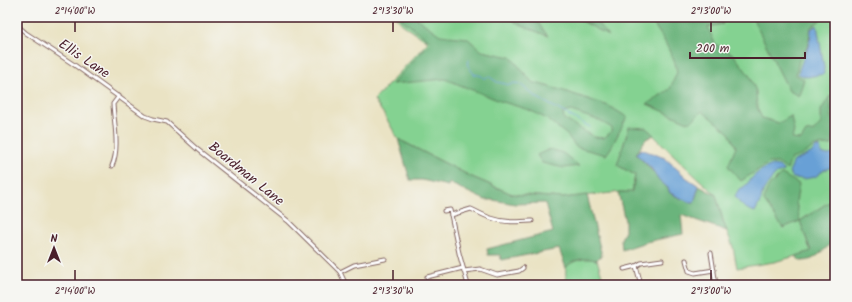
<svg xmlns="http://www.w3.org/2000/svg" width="852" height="302" viewBox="0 0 852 302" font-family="Kalam,sans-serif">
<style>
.green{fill:#84d291;stroke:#67785e}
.forest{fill:#6bb47b;stroke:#5a6a53;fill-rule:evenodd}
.water{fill:#67a0d6;stroke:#586080}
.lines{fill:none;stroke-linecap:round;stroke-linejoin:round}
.stream{stroke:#67a0d6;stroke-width:1}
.minor-casing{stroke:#826461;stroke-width:5}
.minor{stroke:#fff;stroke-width:3}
.ticks{fill:none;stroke:#4a1f2b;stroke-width:1.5}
.labels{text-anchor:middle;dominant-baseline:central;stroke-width:3;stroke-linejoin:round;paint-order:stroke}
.street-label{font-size:14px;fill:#4a1f2b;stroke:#f6f6f2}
.neatline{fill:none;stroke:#4a1f2b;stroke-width:1.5}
.ticks-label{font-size:10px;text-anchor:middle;fill:#4a1f2b}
</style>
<rect width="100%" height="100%" fill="#f6f6f2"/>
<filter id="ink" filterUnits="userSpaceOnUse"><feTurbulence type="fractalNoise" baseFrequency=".025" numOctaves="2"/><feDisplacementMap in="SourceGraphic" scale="8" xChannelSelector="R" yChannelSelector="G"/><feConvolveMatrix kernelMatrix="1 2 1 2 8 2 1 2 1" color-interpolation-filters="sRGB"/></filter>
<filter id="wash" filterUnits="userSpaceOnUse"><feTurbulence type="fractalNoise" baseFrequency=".012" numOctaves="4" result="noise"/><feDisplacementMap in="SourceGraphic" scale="16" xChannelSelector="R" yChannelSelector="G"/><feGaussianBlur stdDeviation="0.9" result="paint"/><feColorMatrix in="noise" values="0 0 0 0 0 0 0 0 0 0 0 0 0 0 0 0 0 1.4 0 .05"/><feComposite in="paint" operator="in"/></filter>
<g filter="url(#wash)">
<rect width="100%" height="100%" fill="#eae3c4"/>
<g class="green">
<path d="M396 17H835V198L800 221 811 252 774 262 737 268 733 247 724 224 716 195 691 172 646 128 617 165 635 175 632 193 622 192 562 198 512 194 472 177 398 139 385 116 374 100 428 42 402 24Z"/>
<path d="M585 258 597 260 605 285H568C562 264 567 264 585 258Z"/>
</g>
<g class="forest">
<path d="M405 17H415L440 35 467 38 482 51 511 57 532 82 561 90 609 106 627 117 611 148 606 155 576 147 567 135 547 119 529 110 500 101 445 79 392 84 431 42 400 18ZM571 111 600 121 612 128V131L604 138 594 137 564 119 563 113Z"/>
<path d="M507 17H534L548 36 522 26Z"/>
<path d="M575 17H592L609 36Z"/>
<path d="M649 17H720L723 24 708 27 715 44 733 54 749 75 756 91 757 107 762 118 779 123 791 116 794 131 792 139 801 140 806 132 814 131 821 123V110L830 96 832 116 835 129 832 145 815 146 802 155 791 159 787 170 778 163H769L741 181 728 166 736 147 729 133 702 111 690 123 647 104 670 89 677 72 675 63 664 40Z"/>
<path d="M752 17H821L822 19 811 27 808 45 804 53 799 60 796 75 804 79 799 96 789 91Z"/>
<path d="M629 127 646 128 654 135 646 139 636 154C647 165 657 176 667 187 668 189 669 191 670 193 674 196 689 202 694 202L699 186 716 195 724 224 727 231 681 215 683 234 646 242 622 250 621 239 625 231V221L618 192H632L635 175 617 165Z"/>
<path d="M398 139 472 177 512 194 562 198 587 195 602 256 598 258 597 260C586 258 573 258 566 268L559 249 501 260 500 255H488L487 249 553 232 545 203 515 204 493 200H485L449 183 448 186 422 180H410Z"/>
<path d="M550 149 563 153 579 166 564 168 542 163 537 155Z"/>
<path d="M782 174 799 184 796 202 800 221 835 198C835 219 840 238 822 252 813 259 811 261 800 261L796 256 811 251 800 221 783 228 764 201C766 186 771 184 782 174Z"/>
</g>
<g class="water">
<path d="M817 25 824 67V74L807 77 798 74C802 57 811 47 811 29Z"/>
<path d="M816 147H820L821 153 828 155 835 154V166L824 170 815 177 804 179 793 178 789 172 794 161 811 153Z"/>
<path d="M641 149 665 158 687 178 699 186 694 202H689L670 193 668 188 659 180 651 168 636 154Z"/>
<path d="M772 165 779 166 784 171 776 174 769 182 763 191 761 200 755 212C745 209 740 205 735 196L739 189C747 187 748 181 754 176 759 171 765 168 772 165Z"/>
</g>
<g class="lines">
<path class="stream" d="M469 60 468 66 474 74 482 76 483 78H486L488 76 497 82 510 85 514 83 520 84 536 97 590 127"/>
</g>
</g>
<g filter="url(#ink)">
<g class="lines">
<g class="minor-casing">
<g id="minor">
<path d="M17 25 26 33 73 64 145 116 153 119 167 122 198 150 288 221 340 272 346 285"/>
<path d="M112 166C120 148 114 123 113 104L119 96"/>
<path d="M444 211 450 210 459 253 468 285"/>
<path d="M451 215 471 209C478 212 484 216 491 218 505 223 518 222 532 221"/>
<path d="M711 253 716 285"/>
<path d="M686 260 689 271 695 273 714 270"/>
<path d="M636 266 641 285"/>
<path d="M624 269 636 266 641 263 662 260"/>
<path d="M464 271 480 269 497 275 519 271 523 268"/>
<path d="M340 272 354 265 385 259"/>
<path d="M427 277 463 268"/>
</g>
</g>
<use href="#minor" class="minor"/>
</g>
</g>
<path class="ticks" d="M75 22V32M393 22V32M711 22V32M75 270V280M393 270V280M711 270V280"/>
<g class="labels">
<g class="street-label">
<text transform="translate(84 59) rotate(34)">Ellis Lane</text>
<text transform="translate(246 174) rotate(39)">Boardman Lane</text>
</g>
</g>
<rect width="852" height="302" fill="none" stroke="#f6f6f2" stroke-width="44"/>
<g transform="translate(54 248)" stroke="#f6f6f2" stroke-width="3" paint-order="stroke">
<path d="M0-3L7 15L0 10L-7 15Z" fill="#4a1f2b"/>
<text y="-6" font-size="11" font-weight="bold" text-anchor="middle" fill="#4a1f2b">N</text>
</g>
<path d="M690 52v6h115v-6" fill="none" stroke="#4a1f2b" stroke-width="2"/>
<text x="696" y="52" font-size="12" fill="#4a1f2b" stroke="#f6f6f2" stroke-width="3" paint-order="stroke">200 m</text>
<rect x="22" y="22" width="808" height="258" class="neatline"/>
<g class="ticks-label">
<text x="75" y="14">2°14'00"W</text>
<text x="393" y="14">2°13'30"W</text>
<text x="711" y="14">2°13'00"W</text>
<text x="75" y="294">2°14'00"W</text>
<text x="393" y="294">2°13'30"W</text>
<text x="711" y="294">2°13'00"W</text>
</g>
</svg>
